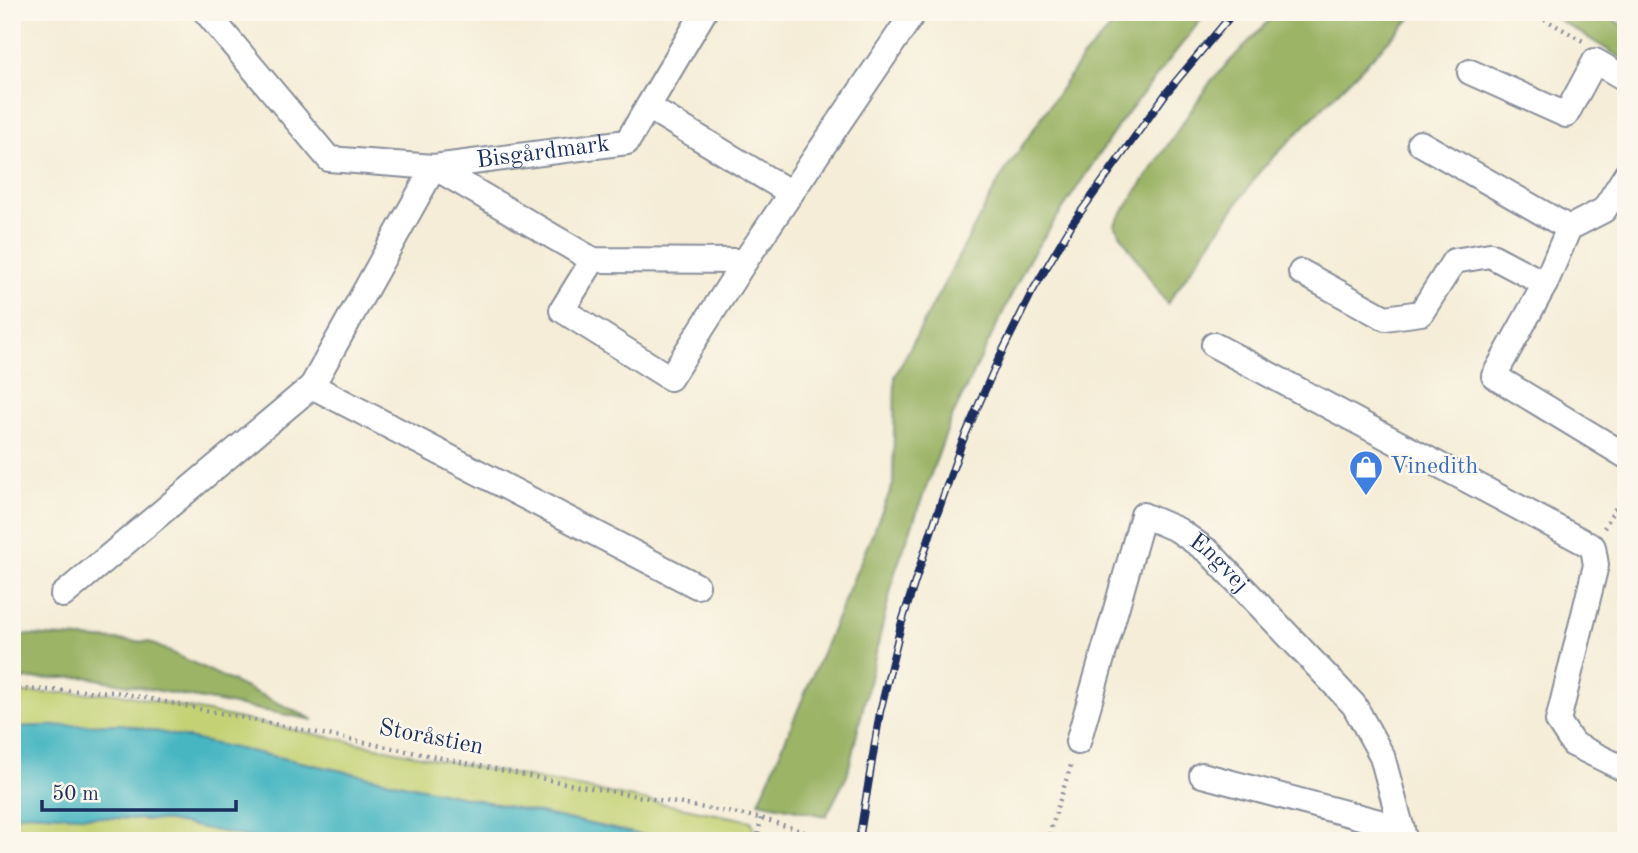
<svg xmlns="http://www.w3.org/2000/svg" width="1638" height="853" viewBox="0 0 1638 853" font-family="'Old Standard TT',serif">
<style>
.green{fill:#c4d274;stroke:#708069;stroke-width:2}
.forest{fill:#9bb466;stroke:#5b7262;stroke-width:2}
.water{fill:#47b6c1;stroke:#317290;stroke-width:2}
.lines{fill:none;stroke-linecap:round;stroke-linejoin:round}
.minor-casing{stroke:#888e9a;stroke-width:28}
.path{stroke:#888e9a;stroke-width:4.5;stroke-dasharray:2 5;stroke-linecap:butt}
.minor{stroke:#fff;stroke-width:24}
.rail-casing{stroke:#1b2f5e;stroke-width:8}
.rail{stroke:#fbf7ec;stroke-width:5;stroke-dasharray:16;stroke-linecap:butt}
.labels{text-anchor:middle;dominant-baseline:central;stroke-width:5;stroke-linejoin:round;paint-order:stroke}
.street-label{font-size:24px;fill:#1b2f5e;stroke:#fbf7ec}
.shop-label{font-size:24px;fill:#366cbe;stroke:#fbf7ec;text-anchor:start}
</style>
<rect width="100%" height="100%" fill="#fbf7ec"/>
<filter id="ink" filterUnits="userSpaceOnUse"><feTurbulence type="fractalNoise" baseFrequency=".0143" numOctaves="2"/><feDisplacementMap in="SourceGraphic" scale="14" xChannelSelector="R" yChannelSelector="G"/><feConvolveMatrix kernelMatrix="1 2 1 2 8 2 1 2 1" color-interpolation-filters="sRGB"/></filter>
<filter id="wash" filterUnits="userSpaceOnUse"><feTurbulence type="fractalNoise" baseFrequency=".00686" numOctaves="4" result="noise"/><feDisplacementMap in="SourceGraphic" scale="28" xChannelSelector="R" yChannelSelector="G"/><feGaussianBlur stdDeviation="1.57" result="paint"/><feColorMatrix in="noise" values="0 0 0 0 0 0 0 0 0 0 0 0 0 0 0 0 0 1.4 0 .05"/><feComposite in="paint" operator="in"/></filter>
<g filter="url(#wash)">
<rect width="100%" height="100%" fill="#f5edd7"/>
<g class="green">
<path d="M25 693H116L425 757 751 821 754 827 751 841H670L122 724 12 727V695Z"/>
<path d="M27 813 169 821 267 841H12V817Z"/>
</g>
<g class="forest">
<path d="M1126 12H1207L1122 120 1028 261 952 417 895 572 847 776 826 816 759 802 893 485 895 376 1001 177 1082 58Z"/>
<path d="M1277 12H1417L1260 171 1167 304 1114 225 1211 81Z"/>
<path d="M1546 12H1603L1626 28V61Z"/>
<path d="M12 634 149 642 314 720 86 677 12 680Z"/>
</g>
<path class="water" d="M122 724 670 841H267L169 821 27 813 12 817V727Z"/>
</g>
<g filter="url(#ink)">
<g class="lines">
<g class="minor-casing">
<g id="minor">
<path d="M206 12 329 159 434 167 593 260 745 261 914 12"/>
<path d="M1470 72 1566 115 1595 61 1626 79"/>
<path d="M648 107 791 193"/>
<path d="M1420 143 1569 228"/>
<path d="M434 167 312 386 697 586"/>
<path id="s1" d="M434 167 627 142 704 12"/>
<path d="M1626 175 1604 210 1569 228 1545 284 1494 376 1626 456"/>
<path d="M593 260 562 310 670 378 745 261"/>
<path d="M1301 272 1385 318 1421 313 1454 261 1490 255 1545 284"/>
<path d="M1214 345 1593 547 1596 565 1558 721 1573 744 1626 770"/>
<path d="M63 595 312 386"/>
<path id="s2" d="M1078 742 1143 515 1178 530 1209 552 1354 705 1382 756 1405 841"/>
<path d="M1202 775 1402 828"/>
</g>
</g>
<g class="path">
<path d="M1532 12 1583 41"/>
<path d="M1604 528 1626 490"/>
<path d="M12 689 116 692 569 784 761 818 822 838 841 841"/>
<path d="M757 841 761 818"/>
<path d="M1047 841 1071 765"/>
</g>
<use href="#minor" class="minor"/>
<g class="rail-casing">
<path id="rail" d="M859 841 880 712 901 625 932 529 961 445 999 358 1032 292 1072 224 1167 92 1234 12"/>
</g>
<use href="#rail" class="rail"/>
</g>
</g>
<defs>
<g id="shop-pin" transform="scale(1.75)"><path d="M0 17L-7.5 6A9.5 9.5 0 1 1 7.5 6Z" fill="#3f7fe0" stroke="#fbf7ec"/><path d="M-5-2.5h2.3a2.7 3.5 0 0 1 5.4 0H5L5.5 6h-11ZM-1.5-2.5h3a1.5 2.3 0 0 0-3 0Z" fill="#fff"/></g>
</defs>
<g fill-rule="evenodd">
<use href="#shop-pin" x="1366" y="467"/>
</g>
<g class="labels">
<g class="street-label">
<text stroke="none"><textPath href="#s1" startOffset="110">Bisgårdmark</textPath></text>
<text stroke="none"><textPath href="#s2" startOffset="327">Engvej</textPath></text>
<text transform="translate(431 738) rotate(11)">Storåstien</text>
</g>
<g class="shop-label">
<text x="1390" y="467">Vinedith</text>
</g>
</g>
<rect width="1638" height="853" fill="none" stroke="#fbf7ec" stroke-width="42"/>
<path d="M42 800v10h194v-10" fill="none" stroke="#1b2f5e" stroke-width="3.5"/>
<text x="52" y="800" font-size="21" fill="#1b2f5e" stroke="#fbf7ec" stroke-width="5" paint-order="stroke">50 m</text>
</svg>
